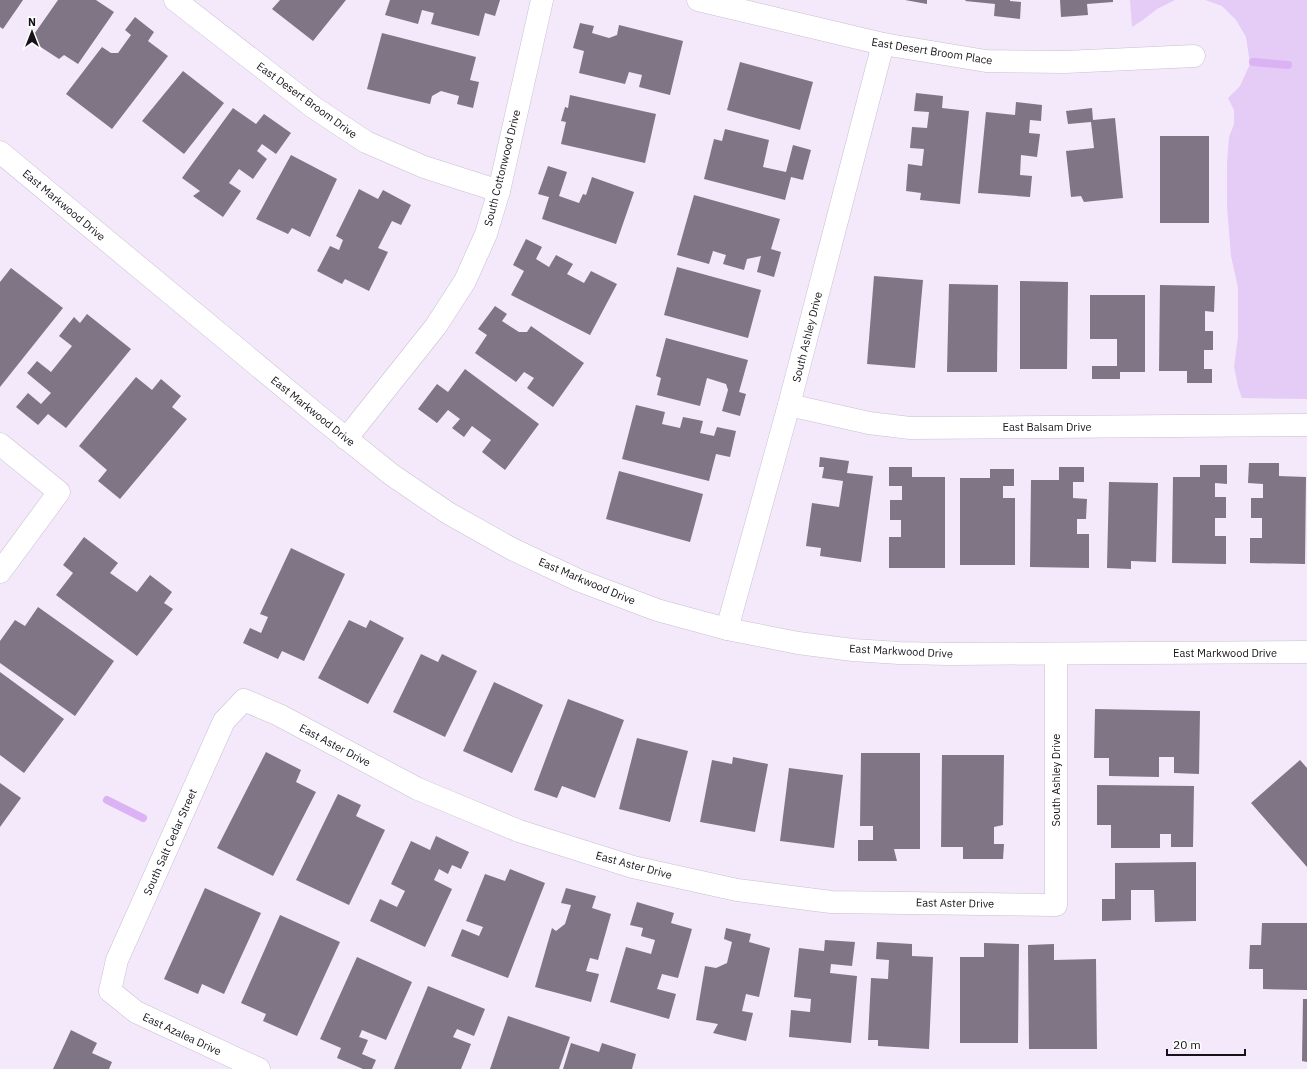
<svg xmlns="http://www.w3.org/2000/svg" width="1307" height="1069" viewBox="0 0 1307 1069" font-family="'IBM Plex Sans',sans-serif">
<style>
.green{fill:#e5ccf6}
.lines{fill:none;stroke-linecap:round;stroke-linejoin:round}
.stream{stroke:#dbb3f4;stroke-width:8}
.building{fill:#7f7585}
.minor-casing{stroke:#cabfd1;stroke-width:23}
.minor{stroke:#fff;stroke-width:22}
.labels{text-anchor:middle;dominant-baseline:central;stroke-width:3;stroke-linejoin:round;paint-order:stroke}
.street-label{font-size:11px;fill:#151218;stroke:#fff}
</style>
<rect width="100%" height="100%" fill="#f3e9fb"/>
<g class="green">
<path d="M1130 0H1175L1157 9 1143 20 1132 27Z"/>
<path d="M1205 0H1307V399L1242 398 1238 387 1234 366 1238 337V288L1231 256 1227 206V163L1229 137 1234 124V110L1228 98 1240 86 1250 64 1246 37 1236 20 1222 6Z"/>
</g>
<g class="lines">
<g class="stream">
<path d="M1253 62 1288 65"/>
<path d="M107 800 143 818"/>
</g>
</g>
<g class="building">
<path d="M0 0H23L3 29 0 27Z"/>
<path d="M58 0H96L114 12 78 64 64 55 59 59 30 40Z"/>
<path d="M280 0H346L313 41 272 9Z"/>
<path d="M390 0H500L495 16 485 13 479 36 431 24 434 13 422 10 418 24 385 15Z"/>
<path d="M905 0H927V4Z"/>
<path d="M966 0H1010V1L1021 2 1020 19 994 16 995 4 965 1Z"/>
<path d="M1060 0H1113V2L1087 4 1088 15 1061 17Z"/>
<path d="M135 17 154 32 148 41 168 56 112 129 66 94 102 47 111 53H118L131 35 125 30Z"/>
<path d="M580 23 594 26 592 33 609 38 617 35 619 25 683 41 670 95 639 87 642 75 629 72 625 84 579 73 584 51 573 48Z"/>
<path d="M382 33 476 57 470 80 479 82 473 108 457 104 459 96 441 91 432 96 430 104 367 89Z"/>
<path d="M740 62 813 82 800 130 727 110Z"/>
<path d="M183 71 224 103 184 154 142 121Z"/>
<path d="M916 93 943 96 942 108 969 111 960 204 920 200 921 193 906 191 908 164 922 166 924 149 910 148 912 127 927 128 929 112 914 111Z"/>
<path d="M570 95 656 114 645 163 561 144 566 122 561 121 565 107 568 108Z"/>
<path d="M1016 102 1042 105 1041 121 1030 120 1029 133 1040 134 1037 157 1021 155 1020 175 1032 176 1030 197 978 193 986 112 1015 115Z"/>
<path d="M233 108 256 124 264 114 291 133 276 154 262 144 257 151 267 159 253 179 239 169 229 183 241 191 223 217 193 196 200 191 182 178Z"/>
<path d="M1092 108 1093 120 1115 118 1123 198 1084 202 1081 196 1071 197 1066 151 1094 148 1091 122 1068 124 1066 111Z"/>
<path d="M725 129 769 140 763 167 786 172 793 145 811 150 803 180 791 177 785 200 704 179 714 139 722 141Z"/>
<rect x="1160" y="136" width="49" height="87"/>
<path d="M291 155 337 179 310 237 292 228 288 234 256 219Z"/>
<path d="M548 166 567 172 559 196 579 203 583 194 586 195 592 177 634 192 616 244 542 219 549 197 538 194Z"/>
<path d="M359 189 378 199 383 190 411 205 401 225 392 221 378 248 388 252 369 291 345 279 342 284 317 271 330 246 339 250 343 240 336 236Z"/>
<path d="M694 195 780 219 771 249 781 252 774 277 757 272 761 256 747 259 744 270 723 264 726 255 713 251 709 264 677 255Z"/>
<path d="M526 239 542 247 536 259 549 267 556 255 573 264 567 274 584 283 591 271 617 284 590 335 511 295 524 271 513 265Z"/>
<path d="M677 267 761 290 748 338 664 315Z"/>
<path d="M11 268 63 308 0 387V282Z"/>
<path d="M874 276 923 280 915 368 867 364Z"/>
<path d="M1020 281 1068 282 1067 369H1020Z"/>
<path d="M949 284 998 285 997 372H947Z"/>
<path d="M1160 285 1215 286 1214 312 1205 311V331H1213V350H1204V369H1212V383H1187V371H1159Z"/>
<path d="M1090 295H1145V372H1120V379H1092V366H1117V339H1090Z"/>
<path d="M495 306 507 314 502 321 519 332H527L531 326 584 363 553 407 527 388 534 378 524 372 516 382 475 353 487 335 478 329Z"/>
<path d="M87 314 131 349 66 428 48 414 38 425 16 407 28 393 41 404 51 393 27 373 37 361 51 372 72 346 59 336 74 317 80 323Z"/>
<path d="M666 338 748 360 739 392 746 394 740 416 722 411 728 390 726 384 707 378 700 406 657 395 661 378 656 376Z"/>
<path d="M465 369 539 424 505 470 482 452 491 440 472 426 464 437 452 428 460 419 448 410 437 423 418 409 437 384 448 392Z"/>
<path d="M136 377 152 390 161 379 181 396 172 407 187 419 120 499 98 481 107 470 79 446Z"/>
<path d="M636 405 665 412 662 424 680 428 683 417 703 421 700 433 714 436 717 427 736 431 730 457 716 454 709 481 622 459Z"/>
<path d="M820 457 849 461 847 473 873 476 861 562 820 556 821 548 806 546 812 503 839 507 843 481 822 478 824 467H819Z"/>
<path d="M1249 463H1279V476L1306 477 1305 564 1250 563V538H1262V518H1251V498H1263V484L1248 483Z"/>
<path d="M1200 465H1227V484L1215 483V497H1226V518H1215V536H1226V564L1172 563 1173 477H1200Z"/>
<path d="M889 467H912V477H945V568H889V537H901V520H890V500H902V486H889Z"/>
<path d="M1059 467H1084V482H1073V498L1087 499 1086 519H1077V534H1089V568L1030 567 1031 480H1059Z"/>
<path d="M990 469H1014V486H1003V498H1015V565H960V478H990Z"/>
<path d="M619 471 703 494 690 542 606 519Z"/>
<path d="M1109 482 1158 483 1156 562 1131 561V569L1107 568Z"/>
<path d="M84 537 118 563 110 573 137 592 150 575 172 592 164 603 173 609 137 656 56 595 73 573 63 565Z"/>
<path d="M291 548 345 574 304 661 282 651 278 659 243 643 250 628 261 633 268 617 260 614Z"/>
<path d="M38 607 114 661 75 716 0 663V641L15 620 25 626Z"/>
<path d="M349 620 366 628 370 620 404 638 368 704 318 678Z"/>
<path d="M421 654 438 662 442 654 477 671 445 737 393 712Z"/>
<path d="M0 672 64 719 24 773 0 755Z"/>
<path d="M494 682 543 705 512 773 463 751Z"/>
<path d="M568 699 624 720 595 798 562 786 557 798 534 790Z"/>
<path d="M1095 709 1200 711 1199 774 1174 773V757H1159V777L1109 776V758H1094Z"/>
<path d="M637 738 688 751 670 822 619 809Z"/>
<path d="M266 752 301 770 296 782 316 792 273 876 217 848Z"/>
<path d="M861 753H920V849H894L897 861H858V840H873V826H860Z"/>
<path d="M942 755H1004L1003 825 994 827V844H1004L1003 859H963V847H941Z"/>
<path d="M733 757 768 764 755 832 700 822 712 760 732 764Z"/>
<path d="M1300 760 1307 768V867L1251 803Z"/>
<path d="M789 768 843 775 834 848 780 841Z"/>
<path d="M0 783 21 798 0 827Z"/>
<path d="M1097 785 1194 786 1193 847H1171V834H1160V848H1111V825H1097Z"/>
<path d="M338 794 361 805 356 816 385 830 349 905 296 880Z"/>
<path d="M436 836 469 852 461 869 452 865 448 874 439 869 434 880 452 889 425 947 370 921 380 899 397 907 405 891 391 884 411 841 430 850Z"/>
<path d="M1196 862V921L1155 922 1154 890H1131V920L1102 921V899H1115V863Z"/>
<path d="M510 869 545 883 508 978 451 956 462 929 479 936 483 927 466 921 485 874 505 881Z"/>
<path d="M205 888 261 913 224 994 202 984 198 994 164 979Z"/>
<path d="M566 888 596 896 592 908 611 914 598 960 590 958 586 971 599 974 591 1002 535 987 552 928 556 931 565 924 571 905 561 903Z"/>
<path d="M637 902 674 913 671 923 692 929 678 978 662 974 657 989 676 994 669 1019 610 1002 626 947 651 954 655 940 641 936 643 928 630 925Z"/>
<path d="M280 915 340 942 297 1036 263 1021 266 1014 241 1003Z"/>
<path d="M1262 923H1307V990L1263 989V969H1249L1250 945H1261Z"/>
<path d="M726 928 751 934 749 942 770 948 759 997 746 994 742 1011 753 1013 746 1041 713 1033 718 1024 696 1020 705 966 716 968 727 963 732 942 724 939Z"/>
<path d="M825 940 855 942 852 966 831 964 830 973 857 976 851 1043 789 1037 791 1010 810 1012 811 999 794 997 799 948 824 951Z"/>
<path d="M877 942 912 944V956L933 957 929 1049 878 1046V1040H868L871 978 888 979 889 960 876 959Z"/>
<path d="M984 943 1019 944 1018 1043H960V957H984Z"/>
<path d="M1054 944V960L1096 959 1097 1049H1029L1028 945Z"/>
<path d="M357 957 412 982 386 1040 362 1030 359 1037 368 1040 362 1054 376 1060 372 1069H363L337 1058 341 1048 320 1039Z"/>
<path d="M428 986 485 1009 474 1036 457 1029 453 1037 471 1044 461 1069H394Z"/>
<path d="M1303 999H1307V1062L1302 1061Z"/>
<path d="M508 1016 570 1037 559 1069H490Z"/>
<path d="M71 1030 97 1043 92 1053 112 1062 109 1069H53Z"/>
<path d="M571 1043 599 1052 602 1043 636 1054 632 1069H563Z"/>
</g>
<g class="lines">
<g class="minor-casing">
<g id="minor">
<path d="M175 0 313 107 366 142 424 167 499 191"/>
<path d="M698 0 883 44 986 61 1065 62 1194 56"/>
<path d="M0 152 321 418 392 475 448 513 512 549 578 580 657 610 727 629 798 643 853 650 899 653 950 654 1307 652"/>
<path d="M789 405 869 423 910 428 1307 425"/>
<path d="M346 439 436 326 465 281 486 234 499 191 542 0"/>
<path d="M0 444 59 492 0 572"/>
<path d="M727 629 789 405 883 44"/>
<path d="M259 1069 136 1012 110 991 117 960 224 721 244 700 279 715 418 789 519 831 633 867 737 890 831 902 1056 905V654"/>
</g>
</g>
<use href="#minor" class="minor"/>
</g>
<g class="labels">
<g class="street-label">
<text transform="translate(932 51) rotate(9)">East Desert Broom Place</text>
<text transform="translate(307 100) rotate(36)">East Desert Broom Drive</text>
<text transform="translate(502 168) rotate(-76)">South Cottonwood Drive</text>
<text transform="translate(64 205) rotate(40)">East Markwood Drive</text>
<text transform="translate(807 337) rotate(-76)">South Ashley Drive</text>
<text transform="translate(313 411) rotate(39)">East Markwood Drive</text>
<text x="1047" y="427">East Balsam Drive</text>
<text transform="translate(587 581) rotate(23)">East Markwood Drive</text>
<text transform="translate(901 651) rotate(3)">East Markwood Drive</text>
<text x="1225" y="653">East Markwood Drive</text>
<text transform="translate(335 745) rotate(28)">East Aster Drive</text>
<text transform="translate(1056 780) rotate(-90)">South Ashley Drive</text>
<text transform="translate(170 842) rotate(-66)">South Salt Cedar Street</text>
<text transform="translate(634 865) rotate(15)">East Aster Drive</text>
<text transform="translate(955 903) rotate(1)">East Aster Drive</text>
<text transform="translate(182 1034) rotate(25)">East Azalea Drive</text>
</g>
</g>
<g transform="translate(32 32)" stroke="#ffffff" stroke-width="3" paint-order="stroke">
<path d="M0-3L7 15L0 10L-7 15Z" fill="#151218"/>
<text y="-6" font-size="11" font-weight="bold" text-anchor="middle" fill="#151218">N</text>
</g>
<path d="M1167 1049v6h78v-6" fill="none" stroke="#151218" stroke-width="2"/>
<text x="1173" y="1049" font-size="12" fill="#151218" stroke="#ffffff" stroke-width="3" paint-order="stroke">20 m</text>
</svg>
